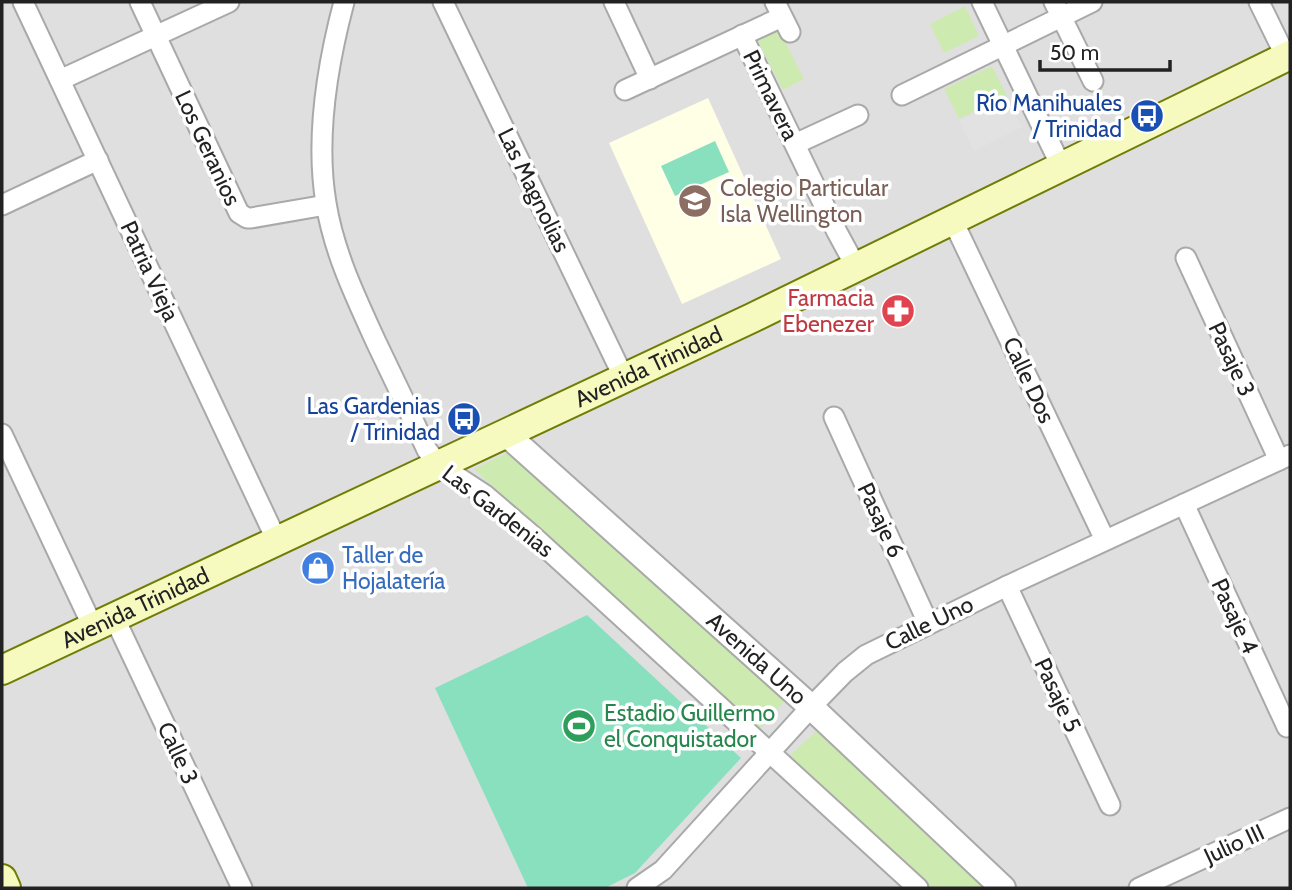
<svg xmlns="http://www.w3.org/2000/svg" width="1292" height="890" viewBox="0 0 1292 890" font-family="Cabin,sans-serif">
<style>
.residential{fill:#e0dfdf}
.education{fill:#ffffe5}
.grass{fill:#cdebb0}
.pitch{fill:#88e0be}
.parking{fill:#e2e2e2}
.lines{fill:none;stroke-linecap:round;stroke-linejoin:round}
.minor-casing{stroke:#a9a9a9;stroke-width:23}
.tertiary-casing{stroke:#a9a9a9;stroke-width:28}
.secondary-casing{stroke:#707d05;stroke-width:32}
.minor{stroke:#fff;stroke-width:19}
.tertiary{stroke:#fff;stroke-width:24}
.secondary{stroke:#f7fabf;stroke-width:28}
.labels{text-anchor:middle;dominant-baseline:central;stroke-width:7;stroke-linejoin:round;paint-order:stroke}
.street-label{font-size:23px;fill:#222;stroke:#fff}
.transit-label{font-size:23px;fill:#164399;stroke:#fff;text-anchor:end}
.education-label{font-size:23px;fill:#785e54;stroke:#fff;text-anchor:start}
.health-label{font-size:23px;fill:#be3a42;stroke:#fff;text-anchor:end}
.shop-label{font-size:23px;fill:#366cbe;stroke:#fff;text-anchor:start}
.leisure-label{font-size:23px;fill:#27864d;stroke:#fff;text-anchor:start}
</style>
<rect width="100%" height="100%" fill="#f2efe9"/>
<rect class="residential" x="2" y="2" width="1288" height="886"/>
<path class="education" d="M708 98 781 259 682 304 609 143Z"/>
<g class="grass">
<path d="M965 6 979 36 944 53 930 24Z"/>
<path d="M776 23 804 79 783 90 754 34Z"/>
<path d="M992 66 1007 96 959 119 944 89Z"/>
<path d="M513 450 789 696 757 732 474 469Z"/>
<path d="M822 726 991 888H930L788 757Z"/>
</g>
<g class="pitch">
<path d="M715 141 729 172 675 196 661 166Z"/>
<path d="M587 615 741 758 635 873 605 888H528L435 688Z"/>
</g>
<path class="parking" d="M1007 97 1022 127 974 151 959 121Z"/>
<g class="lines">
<g class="minor-casing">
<g id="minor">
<path d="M23 2 277 541"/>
<path d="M140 2 239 213 247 218H251L326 205"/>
<path d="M344 2C327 66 315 137 326 203 334 253 356 298 377 344 394 379 411 415 427 450L439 465 485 495 533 536 918 888"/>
<path d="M443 2 624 378"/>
<path d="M614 2 650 79"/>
<path d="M775 2 790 32"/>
<path d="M982 2 1062 168"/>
<path d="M1054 2 1093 81"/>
<path d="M1259 2 1286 57"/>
<path d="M742 35 837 232 856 267"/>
<path d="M60 80 229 2"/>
<path d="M625 90 782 17"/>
<path d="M902 95 1092 2"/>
<path d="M795 144 858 115"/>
<path d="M2 205 98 160"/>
<path d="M953 221 1105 540"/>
<path d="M1186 258 1279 460"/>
<path d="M834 417 928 623"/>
<path d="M2 434 93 627"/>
<path d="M1184 504 1287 727"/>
<path d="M1007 586 1110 805"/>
<path d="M114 617 242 888"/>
<path d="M637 888 663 870 811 707 845 672 866 655 1007 586 1290 455"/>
<path d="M1139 888 1290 818"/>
</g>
</g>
<g class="tertiary-casing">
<g id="tertiary">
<path id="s1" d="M505 433 811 707 1003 888"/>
</g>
</g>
<g class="secondary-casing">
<g id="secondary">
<path id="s2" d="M2 670 752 318 1290 55"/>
<path d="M2 879 6 888"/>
</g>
</g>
<use href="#minor" class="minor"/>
<use href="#tertiary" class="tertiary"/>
<use href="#secondary" class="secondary"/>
</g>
<defs>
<g id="bus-disc" transform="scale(1.75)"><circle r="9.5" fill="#1a4fb4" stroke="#fff"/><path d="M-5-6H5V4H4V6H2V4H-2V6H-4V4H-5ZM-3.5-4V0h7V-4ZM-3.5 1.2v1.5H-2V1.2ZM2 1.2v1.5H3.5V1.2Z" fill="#fff"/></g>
<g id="school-disc" transform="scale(1.75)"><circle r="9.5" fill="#8d6e63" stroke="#fff"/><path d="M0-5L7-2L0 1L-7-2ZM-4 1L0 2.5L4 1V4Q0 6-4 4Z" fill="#fff"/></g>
<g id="pharmacy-disc" transform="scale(1.75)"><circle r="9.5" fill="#e0444e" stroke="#fff"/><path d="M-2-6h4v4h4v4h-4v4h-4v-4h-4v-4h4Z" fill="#fff"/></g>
<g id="shop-disc" transform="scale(1.75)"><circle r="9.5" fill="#3f7fe0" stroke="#fff"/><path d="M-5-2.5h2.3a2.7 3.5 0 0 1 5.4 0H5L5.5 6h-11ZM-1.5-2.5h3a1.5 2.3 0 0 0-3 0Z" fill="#fff"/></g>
<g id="stadium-disc" transform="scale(1.75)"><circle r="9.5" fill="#2e9e5b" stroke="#fff"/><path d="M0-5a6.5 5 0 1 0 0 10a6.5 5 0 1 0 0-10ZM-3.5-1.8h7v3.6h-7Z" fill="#fff"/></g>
</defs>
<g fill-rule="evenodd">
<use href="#bus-disc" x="1147" y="116"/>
<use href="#school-disc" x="695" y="201"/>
<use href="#pharmacy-disc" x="898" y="311"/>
<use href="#bus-disc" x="464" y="419"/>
<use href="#shop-disc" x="318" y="568"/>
<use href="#stadium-disc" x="579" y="726"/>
</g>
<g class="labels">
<g class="street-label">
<text transform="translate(771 95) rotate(64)">Primavera</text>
<text transform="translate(208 148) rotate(65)">Los Geranios</text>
<text transform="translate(534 190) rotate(64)">Las Magnolias</text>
<text transform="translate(150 271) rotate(65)">Patria Vieja</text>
<text transform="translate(1232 359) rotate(65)">Pasaje 3</text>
<text stroke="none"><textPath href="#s2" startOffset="714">Avenida Trinidad</textPath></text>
<text transform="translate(1029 380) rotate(65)">Calle Dos</text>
<text transform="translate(498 511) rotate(38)">Las Gardenias</text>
<text transform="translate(881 520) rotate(65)">Pasaje 6</text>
<text stroke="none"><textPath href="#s2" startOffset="147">Avenida Trinidad</textPath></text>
<text transform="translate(1235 616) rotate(65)">Pasaje 4</text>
<text transform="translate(929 623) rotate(-26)">Calle Uno</text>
<text stroke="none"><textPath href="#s1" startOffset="338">Avenida Uno</textPath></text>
<text transform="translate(1058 695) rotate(65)">Pasaje 5</text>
<text transform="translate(178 753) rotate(65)">Calle 3</text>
<text transform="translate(1234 844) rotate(-25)">Julio III</text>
</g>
<g class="transit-label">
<text x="1122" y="103">Río Manihuales<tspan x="1122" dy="26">/ Trinidad</tspan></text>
<text x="440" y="406">Las Gardenias<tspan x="440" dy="26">/ Trinidad</tspan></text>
</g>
<g class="education-label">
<text x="720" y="188">Colegio Particular<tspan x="720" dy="26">Isla Wellington</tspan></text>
</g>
<g class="health-label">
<text x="874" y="298">Farmacia<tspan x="874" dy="26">Ebenezer</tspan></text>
</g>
<g class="shop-label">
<text x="342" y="555">Taller de<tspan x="342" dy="26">Hojalatería</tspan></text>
</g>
<g class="leisure-label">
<text x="604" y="713">Estadio Guillermo<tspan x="604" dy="26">el Conquistador</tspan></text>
</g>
</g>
<rect width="1292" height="890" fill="none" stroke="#222222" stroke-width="7"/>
<path d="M1040 60v10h130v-10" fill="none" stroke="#222222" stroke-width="3.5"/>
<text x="1050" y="60" font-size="21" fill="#222222" stroke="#ffffff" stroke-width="5" paint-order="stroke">50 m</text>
</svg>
